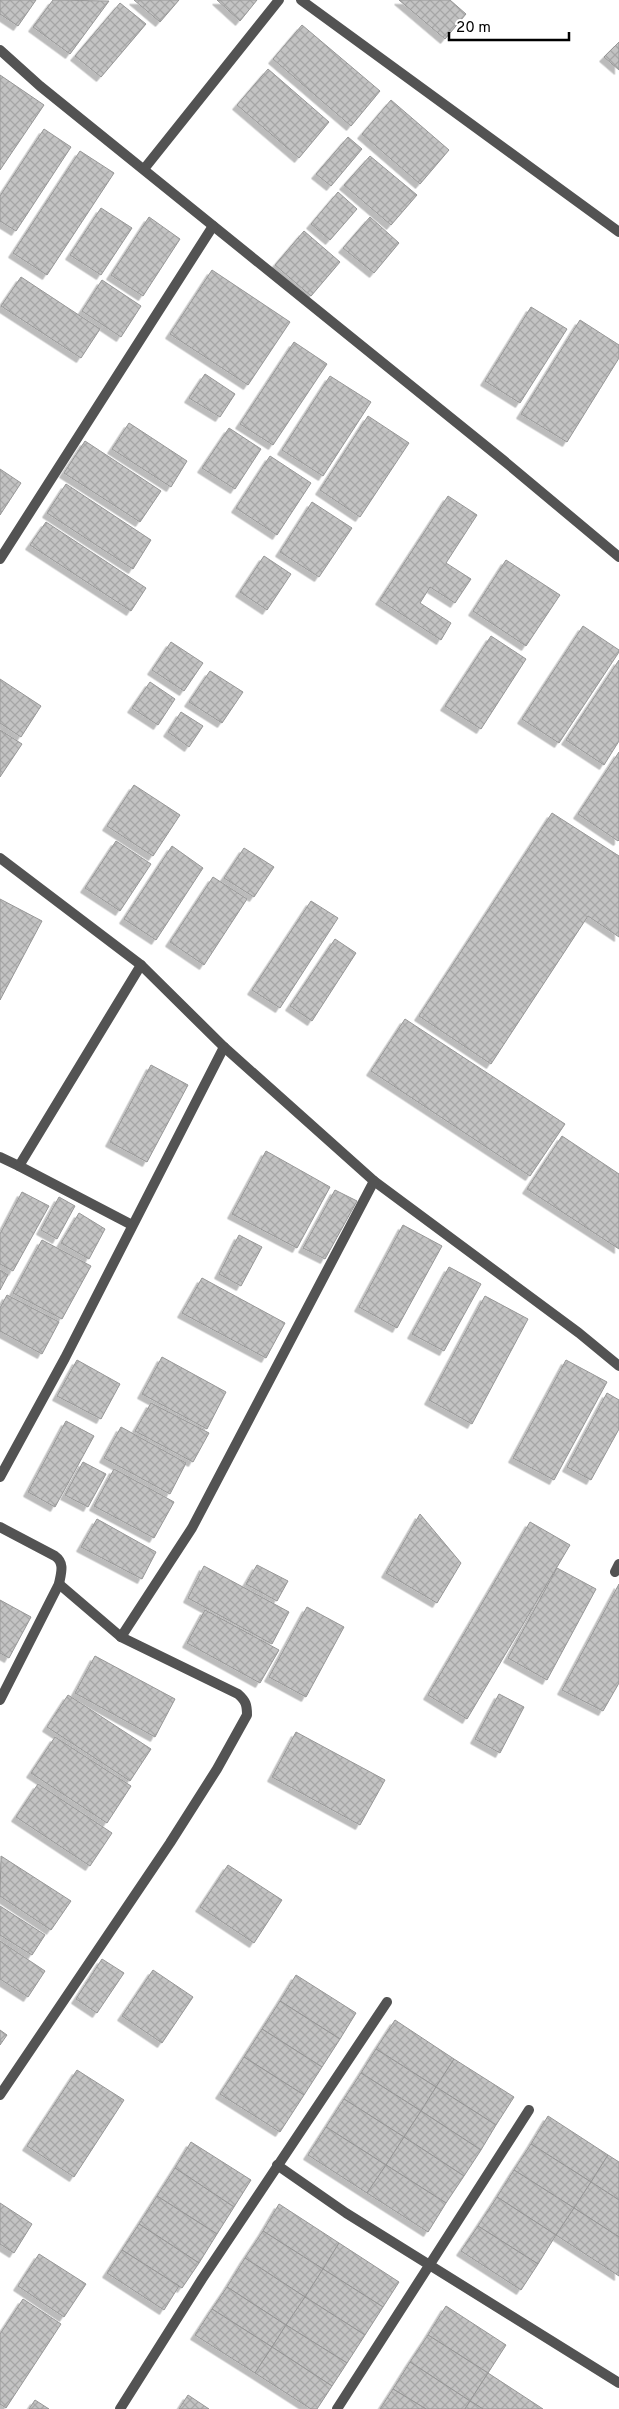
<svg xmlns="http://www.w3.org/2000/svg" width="619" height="2409" viewBox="0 0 619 2409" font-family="Overpass,sans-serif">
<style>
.building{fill:url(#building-cross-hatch);stroke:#979797;filter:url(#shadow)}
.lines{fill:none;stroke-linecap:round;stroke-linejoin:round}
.lane{stroke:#535353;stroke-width:10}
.street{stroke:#535353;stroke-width:10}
</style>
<defs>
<pattern id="building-cross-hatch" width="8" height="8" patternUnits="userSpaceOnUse" patternTransform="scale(1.25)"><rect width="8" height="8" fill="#c3c3c3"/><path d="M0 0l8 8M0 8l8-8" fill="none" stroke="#a6a6a6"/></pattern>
<filter id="shadow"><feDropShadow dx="-4.5" dy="4.5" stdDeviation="0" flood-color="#0004"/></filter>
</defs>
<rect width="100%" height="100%" fill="#fff"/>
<g class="building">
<path d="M0 0H36L18 26 0 14Z"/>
<path d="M53 0 109 1 70 54 33 27Z"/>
<path d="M134 0H179L160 22Z"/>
<path d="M217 0H257L240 21Z"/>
<path d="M399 0H450L466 14 445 39Z"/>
<path d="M120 3 146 24 101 77 75 56Z"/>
<path d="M302 25 380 91 351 126 273 59Z"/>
<path d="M619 42V70L604 57Z"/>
<path d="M268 69 329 122 299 158 237 105Z"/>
<path d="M0 75 44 105 0 170Z"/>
<path d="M391 100 449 150 420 184 362 134Z"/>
<path d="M44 129 71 147 16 231 0 221V196Z"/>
<path d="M348 137 362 149 331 186 316 174Z"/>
<path d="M80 151 114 173 47 275 13 253Z"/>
<path d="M370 156 417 195 391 225 344 185Z"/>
<path d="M338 192 357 209 330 240 311 224Z"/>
<path d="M101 208 132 228 101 275 70 255Z"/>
<path d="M149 217 180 239 143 296 111 275Z"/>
<path d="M370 217 399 243 374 273 343 248Z"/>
<path d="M304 231 340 262 311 296 275 265Z"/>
<path d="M212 270 290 322 248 385 170 334Z"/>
<path d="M21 277 100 329 81 358 1 306Z"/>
<path d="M102 280 141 306 121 337 82 311Z"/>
<path d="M531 307 567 329 520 403 485 381Z"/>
<path d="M580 320 619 345V358L567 442 521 414Z"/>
<path d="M294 342 327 364 273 445 240 424Z"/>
<path d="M205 374 235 394 220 417 189 398Z"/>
<path d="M330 376 371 402 323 476 282 450Z"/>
<path d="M368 416 409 443 360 517 320 490Z"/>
<path d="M129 423 187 461 171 487 112 449Z"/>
<path d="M229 428 261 449 235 489 202 468Z"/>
<path d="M85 441 161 491 140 522 64 473Z"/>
<path d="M270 456 311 483 277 535 236 508Z"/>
<path d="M0 469 21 483 0 515Z"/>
<path d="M66 484 151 540 133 569 47 513Z"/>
<path d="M448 496 477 515 446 563 471 579 455 603 430 587 420 603 451 623 441 640 380 600Z"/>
<path d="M312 502 352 528 319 577 280 552Z"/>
<path d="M46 522 146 588 131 611 30 545Z"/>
<path d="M264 556 291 574 267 610 240 592Z"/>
<path d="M506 560 560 595 526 646 473 611Z"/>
<path d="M583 626 619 650V652L559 743 522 719Z"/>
<path d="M491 636 526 659 481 729 445 706Z"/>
<path d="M171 642 203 663 184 691 152 670Z"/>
<path d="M619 660V741L604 765 566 740Z"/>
<path d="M210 671 243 692 222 723 189 702Z"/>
<path d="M0 679 41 706 21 737 0 723Z"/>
<path d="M150 682 175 699 158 725 132 708Z"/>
<path d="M181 712 203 726 189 747 168 732Z"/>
<path d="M0 730 22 744 0 777Z"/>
<path d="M619 752V840L618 841 578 814Z"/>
<path d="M134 785 180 815 153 856 107 826Z"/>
<path d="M552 813 619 856V937L588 916 491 1064 419 1016Z"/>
<path d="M116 841 151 864 120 911 85 888Z"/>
<path d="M172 846 203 868 156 940 124 919Z"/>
<path d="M244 848 274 867 254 897 224 878Z"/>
<path d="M213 877 247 899 204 965 170 942Z"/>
<path d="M0 899 42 921 0 1000Z"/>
<path d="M311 901 338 918 280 1008 252 990Z"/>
<path d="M335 939 356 953 312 1021 290 1006Z"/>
<path d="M405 1019 565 1124 530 1176 371 1071Z"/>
<path d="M151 1065 188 1085 147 1162 110 1142Z"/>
<path d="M562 1136 619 1174V1249L527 1189Z"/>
<path d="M266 1151 330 1187 297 1248 232 1214Z"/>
<path d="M335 1190 357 1201 325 1259 303 1248Z"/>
<path d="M22 1192 49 1206 13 1271 0 1264V1234Z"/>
<path d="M59 1197 75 1206 57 1239 41 1230Z"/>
<path d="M79 1213 105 1229 89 1259 61 1243Z"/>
<path d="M403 1225 442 1246 397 1328 359 1307Z"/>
<path d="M239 1235 262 1247 241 1286 219 1274Z"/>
<path d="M42 1240 91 1266 62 1319 13 1293Z"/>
<path d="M449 1267 481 1284 444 1351 412 1334Z"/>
<path d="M0 1270 8 1275 0 1290Z"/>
<path d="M202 1278 285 1323 266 1358 182 1313Z"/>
<path d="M7 1295 59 1322 42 1354 0 1331V1308Z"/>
<path d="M485 1296 528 1319 472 1424 429 1400Z"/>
<path d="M162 1357 226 1392 207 1429 142 1394Z"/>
<path d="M77 1360 120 1384 101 1419 57 1396Z"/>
<path d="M566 1360 607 1382 554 1480 513 1458Z"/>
<path d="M607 1393 619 1400V1429L591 1480 567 1467Z"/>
<path d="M151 1403 209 1433 193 1462 135 1431Z"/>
<path d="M66 1421 94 1436 55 1507 28 1492Z"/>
<path d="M121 1427 186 1463 170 1494 104 1458Z"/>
<path d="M83 1462 106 1474 88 1507 65 1495Z"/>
<path d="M114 1469 174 1502 154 1538 94 1506Z"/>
<path d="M420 1514 461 1563 437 1603 386 1573Z"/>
<path d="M97 1519 156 1552 142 1579 81 1547Z"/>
<path d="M530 1522 570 1545 467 1719 428 1695Z"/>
<path d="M257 1565 288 1581 277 1601 246 1584Z"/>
<path d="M204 1566 289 1612 272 1644 188 1598Z"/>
<path d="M557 1568 596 1589 547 1680 508 1658Z"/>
<path d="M619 1584V1683L603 1711 562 1690Z"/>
<path d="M0 1600 31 1617 9 1658 0 1653Z"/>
<path d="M307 1607 344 1627 306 1697 269 1677Z"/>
<path d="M205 1610 279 1650 260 1683 187 1643Z"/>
<path d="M95 1656 175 1699 155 1737 75 1693Z"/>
<path d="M499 1694 524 1707 500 1753 475 1739Z"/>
<path d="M68 1695 151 1749 130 1781 47 1727Z"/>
<path d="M296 1732 385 1780 360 1825 272 1777Z"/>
<path d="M55 1737 131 1786 107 1823 31 1773Z"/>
<path d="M38 1784 112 1833 90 1866 16 1817Z"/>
<path d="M1 1856 71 1901 51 1930 0 1896Z"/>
<path d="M228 1865 282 1900 254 1943 200 1907Z"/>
<path d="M0 1906 45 1935 32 1955 0 1935Z"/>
<path d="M0 1941 45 1971 28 1997 0 1979Z"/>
<path d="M102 1959 124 1973 97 2013 76 1999Z"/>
<path d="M153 1970 193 1997 162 2043 122 2016Z"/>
<path d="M296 1975 356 2013 340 2039 280 2001Z"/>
<path d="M280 2001 340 2039 322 2067 262 2029Z"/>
<path d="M395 2020 454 2059 436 2087 376 2049Z"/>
<path d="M262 2029 322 2067 304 2095 244 2057Z"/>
<path d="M0 2030 7 2035 0 2045Z"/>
<path d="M376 2049 436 2087 421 2111 361 2073Z"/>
<path d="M244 2057 304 2095 280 2132 220 2094Z"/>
<path d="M454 2059 514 2097 496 2125 436 2087Z"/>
<path d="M77 2070 124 2100 74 2177 27 2146Z"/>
<path d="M361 2073 421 2111 404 2137 344 2099Z"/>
<path d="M436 2087 496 2125 481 2150 421 2111Z"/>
<path d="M344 2099 404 2137 386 2165 326 2127Z"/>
<path d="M421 2111 481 2150 464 2176 404 2137Z"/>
<path d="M548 2116 608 2155 591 2182 531 2144Z"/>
<path d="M326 2127 386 2165 367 2193 308 2155Z"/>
<path d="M404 2137 464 2176 446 2203 386 2165Z"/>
<path d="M191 2142 251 2180 234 2207 175 2168Z"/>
<path d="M531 2144 591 2182 574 2208 514 2170Z"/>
<path d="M608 2155 619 2162V2200L591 2182Z"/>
<path d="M386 2165 446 2203 428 2232 367 2193Z"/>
<path d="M175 2168 234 2207 217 2234 157 2196Z"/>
<path d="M514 2170 574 2208 556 2235 497 2197Z"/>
<path d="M591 2182 619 2200V2237L574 2208Z"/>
<path d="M157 2196 217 2234 199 2263 139 2224Z"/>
<path d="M497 2197 556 2235 538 2264 478 2226Z"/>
<path d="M0 2203 32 2224 14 2253 0 2244Z"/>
<path d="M279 2204 339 2243 323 2269 263 2231Z"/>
<path d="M574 2208 619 2237V2276L556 2235Z"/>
<path d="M139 2224 199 2263 182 2288 122 2250Z"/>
<path d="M478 2226 538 2264 521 2290 461 2251Z"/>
<path d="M263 2231 323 2269 305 2297 245 2258Z"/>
<path d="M339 2243 399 2282 383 2307 323 2269Z"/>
<path d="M122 2250 179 2286 164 2310 107 2273Z"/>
<path d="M39 2254 86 2284 64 2317 18 2286Z"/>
<path d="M245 2258 305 2297 286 2325 227 2287Z"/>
<path d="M323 2269 383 2307 365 2335 305 2297Z"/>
<path d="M227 2287 286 2325 272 2347 212 2309Z"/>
<path d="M305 2297 365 2335 347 2363 286 2325Z"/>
<path d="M23 2299 61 2324 6 2408 0 2404V2334Z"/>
<path d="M446 2306 506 2345 488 2373 428 2335Z"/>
<path d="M212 2309 272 2347 255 2373 195 2335Z"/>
<path d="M286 2325 347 2363 332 2386 272 2347Z"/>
<path d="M428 2335 488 2373 470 2401 410 2362Z"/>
<path d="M272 2347 332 2386 317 2409H311L255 2373Z"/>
<path d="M410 2362 470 2401 465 2409H426L393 2389Z"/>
<path d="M488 2373 543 2409H483L470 2401Z"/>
<path d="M393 2389 426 2409H380Z"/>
<path d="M188 2395 209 2409H179Z"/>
<path d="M35 2400 49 2409H29Z"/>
<path d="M470 2401 483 2409H465Z"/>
</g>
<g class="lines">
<path class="lane" d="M615 1572 619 1564"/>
<g class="street">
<path d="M301 0 619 232"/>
<path d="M0 50 40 86 503 460 619 557"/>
<path d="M144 169 279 0"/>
<path d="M0 559 213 226"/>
<path d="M0 858 141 965 224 1047 374 1181 579 1333 619 1366"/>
<path d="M0 1157 19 1166 141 965"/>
<path d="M19 1166 132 1225"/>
<path d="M0 1477 65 1358 224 1047"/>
<path d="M0 1527 55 1556C65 1563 61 1573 59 1584L0 1700"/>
<path d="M59 1584 121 1637"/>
<path d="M0 2095 170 1843 217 1769 247 1715C247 1705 246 1701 238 1694L121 1637 192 1528 374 1181"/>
<path d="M277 2165 346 2213 619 2383"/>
<path d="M120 2409 202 2279 387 2002"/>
<path d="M337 2409 529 2110"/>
</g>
</g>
<path d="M449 32v8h120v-8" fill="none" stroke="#000000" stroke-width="2.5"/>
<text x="456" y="32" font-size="15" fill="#000000" stroke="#ffffff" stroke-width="4" paint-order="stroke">20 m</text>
</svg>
